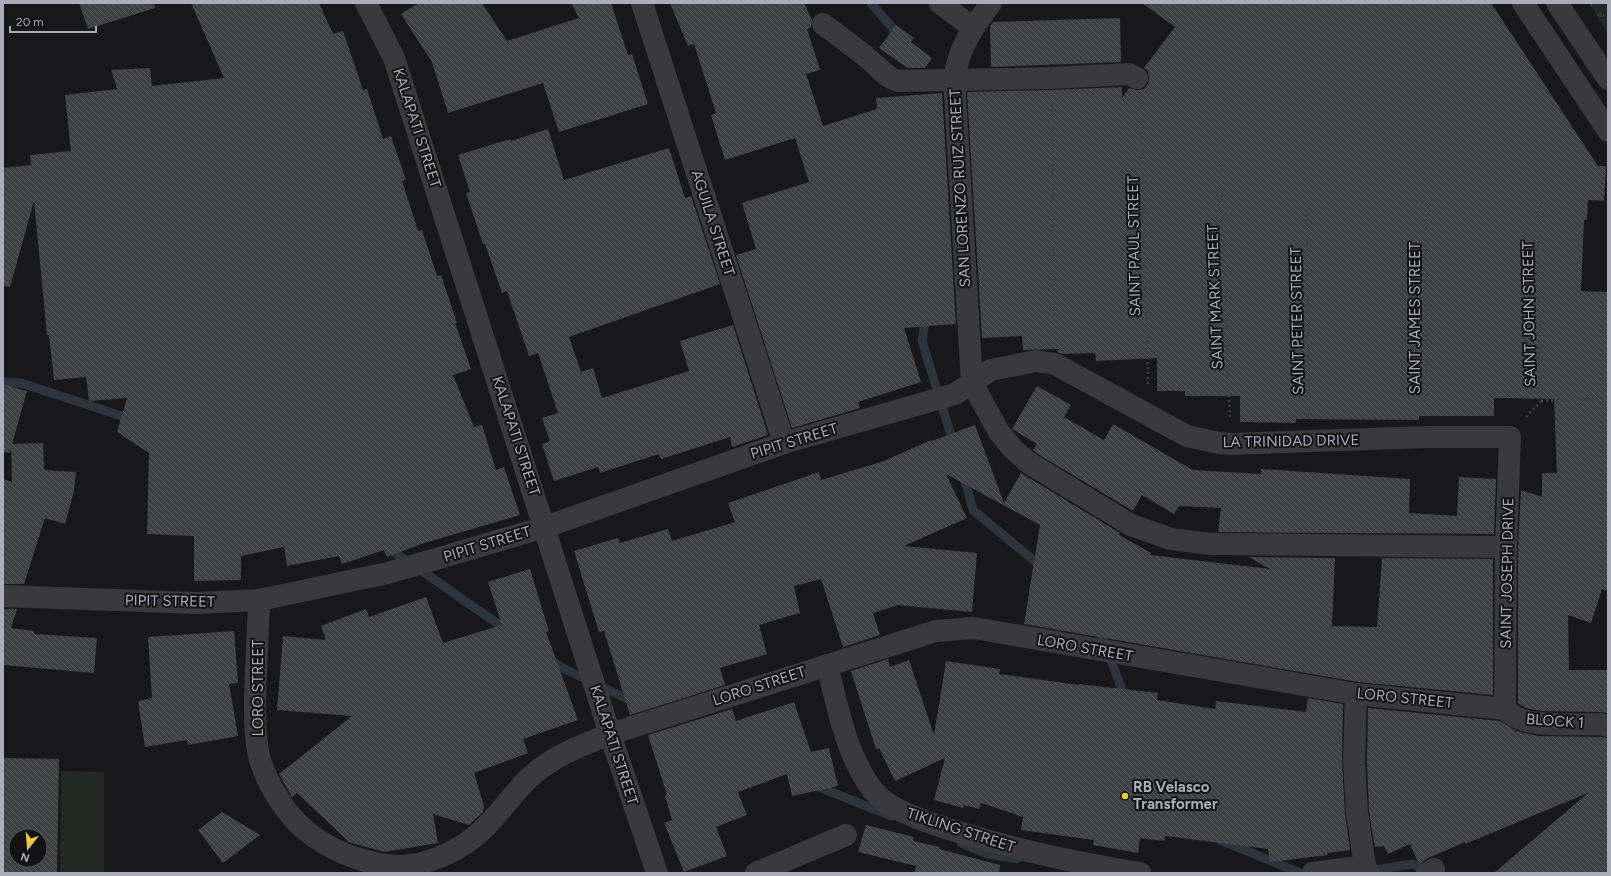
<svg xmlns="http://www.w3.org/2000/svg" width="1611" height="876" viewBox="0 0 1611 876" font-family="Figtree,sans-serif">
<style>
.grass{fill:url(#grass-tufts)}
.garden{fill:#222924}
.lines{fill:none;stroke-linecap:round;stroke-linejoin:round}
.stream{stroke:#2e343d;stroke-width:9}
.building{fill:url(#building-back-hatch);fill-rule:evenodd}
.path{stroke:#3f3f45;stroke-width:2.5;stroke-dasharray:2 3;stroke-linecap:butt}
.minor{stroke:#39393e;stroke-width:22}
.poi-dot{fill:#ebcb3e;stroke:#131214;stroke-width:1.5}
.labels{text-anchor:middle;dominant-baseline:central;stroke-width:4;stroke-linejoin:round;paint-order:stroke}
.street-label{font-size:15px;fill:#aaacb9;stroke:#131214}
.poi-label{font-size:15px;font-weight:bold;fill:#aaacb9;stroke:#131214;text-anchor:start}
</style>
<defs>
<pattern id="grass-tufts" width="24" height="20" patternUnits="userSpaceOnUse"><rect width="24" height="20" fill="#222924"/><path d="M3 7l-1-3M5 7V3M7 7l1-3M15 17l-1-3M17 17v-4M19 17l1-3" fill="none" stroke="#3f4542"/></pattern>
<pattern id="building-back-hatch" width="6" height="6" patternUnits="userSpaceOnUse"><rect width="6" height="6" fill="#3f4043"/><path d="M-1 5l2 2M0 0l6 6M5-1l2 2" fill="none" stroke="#58595c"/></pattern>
</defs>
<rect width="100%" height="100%" fill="#181719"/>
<path class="grass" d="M1589 3H1608V33Z"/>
<path class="garden" d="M61 771 104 772V873H60Z"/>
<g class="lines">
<g class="stream">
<path d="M871 3 900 37"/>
<path d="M926 315 922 341 954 445"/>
<path d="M3 382 21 383 134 420"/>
<path d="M963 474 973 510 1043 568"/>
<path d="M387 547 510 632"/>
<path d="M1098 626 1126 700"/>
<path d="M549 659 561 667 635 703"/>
<path d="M814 785 891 816"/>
<path d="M1220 840 1300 873"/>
<path d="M961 843 988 854 1017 859"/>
<path d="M1368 871 1412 864 1429 872"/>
</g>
</g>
<g class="building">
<path d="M79 3H154L155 8 88 29Z"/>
<path d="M191 3H319L333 34 343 31 363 90 367 89 383 139 391 136 406 180 402 181 418 231 422 230 437 276 441 275 457 323H455L471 369 453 375 474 427 482 425 496 470 504 467 520 515 424 543 387 557 384 550 342 564 339 556 287 566 284 547 241 556V580L194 581V536L147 534 149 453 117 432 127 398 89 401 86 377 54 380 49 335H47L34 201 10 287 3 286V168L31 165 30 155 71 151 65 95 117 89 111 70 150 68 152 86 224 78Z"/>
<path d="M419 3H482L507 41 579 18 571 3H611L628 55 632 54 648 104 559 132 543 83 448 113 432 62 401 14Z"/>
<path d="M670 3H804L812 20 811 27 807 29 820 70 806 74 823 126 877 109 876 98 942 93 956 324 904 328 921 382 858 402 860 408 792 428 736 255 756 249 742 203 809 182 795 138 725 160 711 115 716 113 694 44 688 46Z"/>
<path d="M1142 3H1491L1598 166H1606L1604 201 1588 200 1587 220H1584L1581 291 1608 292V591L1602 589 1591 623 1568 615 1569 670H1608V713L1600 712 1541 711 1526 708 1518 703V547L1521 490 1542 497V473H1557L1554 399 1494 398V416H1419V420L1296 419V423L1240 422V396H1185V391H1157V358L1096 361 1095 353 1063 354 1057 352 1059 349 1023 350 1022 336 982 338 967 92 1051 90 1122 87V98L1129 88 1137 90 1144 89 1148 84 1149 78 1148 71 1144 68 1175 27Z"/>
<path d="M1120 18 1121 62 991 67 990 26 993 22Z"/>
<path d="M896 25 914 38 911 42 932 58 925 68H908L879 48Z"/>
<path d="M548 129 564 180 669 148 685 198 691 196 720 284 569 337 581 372 593 368 602 398 689 371 680 341 733 325 768 435 732 447 730 437 661 459 659 454 600 473 598 467 554 481 542 444 550 441 542 418 558 413 538 353 529 356 507 291 502 293 485 244H483L466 193 470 192 458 155 510 139 511 141Z"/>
<path d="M3 384 27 391 12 444 43 443 44 470 76 472 74 491 65 524 45 518 24 584H3V479L12 482 11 447 10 453 3 452Z"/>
<path d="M1037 386 1071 405 1064 417 1104 440 1113 424 1193 470 1261 474V469L1410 479 1409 513 1457 516 1459 477 1496 479 1494 534 1218 532 1221 508 1179 506 1174 514 1142 495 1133 511 1036 453 1033 450 1037 444 1012 429Z"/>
<path d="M975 425 1004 503 1021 473 1120 533 1119 535 1151 553 1150 555 1270 569 1249 557 1335 558 1332 626 1377 627 1382 558 1493 559V695L1358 682 1024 624 1040 525 946 474 967 518 904 546 977 553 972 612 898 605 873 613 880 635 843 647 821 579 794 586 800 613 759 625 767 654 720 668 725 685 630 715 604 631 599 632 574 551 618 538 620 543 668 529 672 541 735 522 728 503 819 472 821 480 884 461 931 440 932 441Z"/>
<path d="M530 569 549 631 546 632 578 720 523 739 528 753 474 773 484 806 483 812 471 823 469 825 433 814 438 843 384 852 349 842 297 793 292 797 279 774 352 716 277 710 283 636 326 640 321 626 366 609 369 617 426 597 443 643 502 625 488 582Z"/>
<path d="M3 609H17L11 628 34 631V634L97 638 94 673 3 665Z"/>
<path d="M234 631 238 683 229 684 238 736 188 745 187 740 145 747 138 701 152 698 148 637Z"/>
<path d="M888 659 890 667 909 660 934 735 946 661 1000 669 999 674 1079 685V684L1158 693 1157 700 1215 709 1216 701 1306 712 1308 698 1343 704 1342 763 1345 814 1350 850 1327 853 1328 855 1270 862 1268 849 1165 836 1164 841 1140 838 1138 853 1093 845 1094 840 1021 830 1023 817 981 803 979 809 964 805 963 808 934 800 945 758 895 781 879 748 876 749 851 671Z"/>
<path d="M794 702 811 752 829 748 838 786 792 796 787 774 738 792 747 815 716 827 727 856 684 872 664 823 672 820 665 796 667 795 648 735 732 709 736 721Z"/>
<path d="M1368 708 1500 721 1516 731 1538 736 1599 737 1608 738V873H1494L1588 793 1465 844V842L1428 858 1419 864 1410 844 1388 854 1384 846 1375 847 1369 812 1367 762Z"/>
<path d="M3 758 59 759 57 873H3ZM16 836H40V860H16Z"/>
<path d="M222 812 260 835 223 863 198 830Z"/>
<path d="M866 825 914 837 913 841 940 847 939 849 1000 865 999 873H914L916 866 858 852Z"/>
</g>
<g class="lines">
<g class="path">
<path d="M1141 102 1148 385"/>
<path d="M1052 104 1054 337"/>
<path d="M1221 150 1230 419"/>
<path d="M1306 199 1309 415"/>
<path d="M1425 199 1427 411"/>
<path d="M1541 401 1602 399"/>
<path d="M1526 417 1541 401 1537 203"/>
</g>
<g class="minor">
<path d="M366 3 394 58 610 734 657 873"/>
<path d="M642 3 784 443"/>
<path d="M940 3 973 28"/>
<path d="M991 3C972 29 959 47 954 79L972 383 999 432 1013 449 1029 463 1131 525 1171 539 1212 544 1506 547"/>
<path d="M1523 3 1608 131"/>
<path d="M1557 3 1608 79"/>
<path d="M823 24C839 36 856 48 871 61 880 69 886 77 898 81L1051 78 1129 74 1137 78"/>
<path d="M3 596 197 603 259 600 388 573 545 527 784 443 955 394 991 370 1036 361 1055 364 1187 436 1219 443 1231 444 1427 437H1510L1506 547 1505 709"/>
<path d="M259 600C258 633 256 666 255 700 255 719 255 741 260 760 266 779 275 795 287 811 304 833 326 847 353 857 394 871 422 869 460 847 489 830 505 802 528 779 552 756 580 746 610 734L936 631 974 628 1356 694 1505 709"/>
<path d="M827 665C838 707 845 753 872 789 888 811 930 823 955 831 1016 850 1077 863 1140 873"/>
<path d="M1356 694 1354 762 1357 813 1365 866 1369 873"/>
<path d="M1505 709C1510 714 1516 718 1523 720 1542 726 1579 724 1600 724L1608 726"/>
<path d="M756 873 846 835"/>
<path d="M1313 873 1365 866"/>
<path d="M1427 873 1434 869"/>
</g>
</g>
<circle class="poi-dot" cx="1125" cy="796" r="4"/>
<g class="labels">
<g class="street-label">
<text transform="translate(417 128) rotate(72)">KALAPATI STREET</text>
<text transform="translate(960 188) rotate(-93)">SAN LORENZO RUIZ STREET</text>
<text transform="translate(713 223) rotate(72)">AGUILA STREET</text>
<text transform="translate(1134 246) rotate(-91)">SAINT PAUL STREET</text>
<text transform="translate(1215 297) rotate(-92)">SAINT MARK STREET</text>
<text transform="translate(1529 314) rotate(-91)">SAINT JOHN STREET</text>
<text transform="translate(1415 318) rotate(-90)">SAINT JAMES STREET</text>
<text transform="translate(1297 321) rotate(-91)">SAINT PETER STREET</text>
<text transform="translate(516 436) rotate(72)">KALAPATI STREET</text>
<text transform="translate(794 441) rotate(-17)">PIPIT STREET</text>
<text transform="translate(1291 441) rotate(-1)">LA TRINIDAD DRIVE</text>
<text transform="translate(487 544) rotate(-17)">PIPIT STREET</text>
<text transform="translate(1507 573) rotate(-89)">SAINT JOSEPH DRIVE</text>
<text transform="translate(170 601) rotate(1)">PIPIT STREET</text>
<text transform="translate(1085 648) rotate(10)">LORO STREET</text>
<text transform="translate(759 686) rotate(-18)">LORO STREET</text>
<text transform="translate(258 688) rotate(-90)">LORO STREET</text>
<text transform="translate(1405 698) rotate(6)">LORO STREET</text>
<text transform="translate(1555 721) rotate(4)">BLOCK 1</text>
<text transform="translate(614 745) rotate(72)">KALAPATI STREET</text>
<text transform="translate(961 830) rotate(18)">TIKLING STREET</text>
</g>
<g class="poi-label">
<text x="1133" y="787">RB Velasco<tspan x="1133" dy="17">Transformer</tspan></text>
</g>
</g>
<rect width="1611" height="876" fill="none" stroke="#aaacb9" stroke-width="8"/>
<g transform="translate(28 848) rotate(197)"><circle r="19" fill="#131214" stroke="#4f5056"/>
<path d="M0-3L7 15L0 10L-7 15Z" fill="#ebcb3e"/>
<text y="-6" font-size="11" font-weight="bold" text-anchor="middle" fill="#aaacb9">N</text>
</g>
<path d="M10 26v6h86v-6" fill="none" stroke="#aaacb9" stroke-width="2"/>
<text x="16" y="26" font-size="12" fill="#aaacb9" stroke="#131214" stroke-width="3" paint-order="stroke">20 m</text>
</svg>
